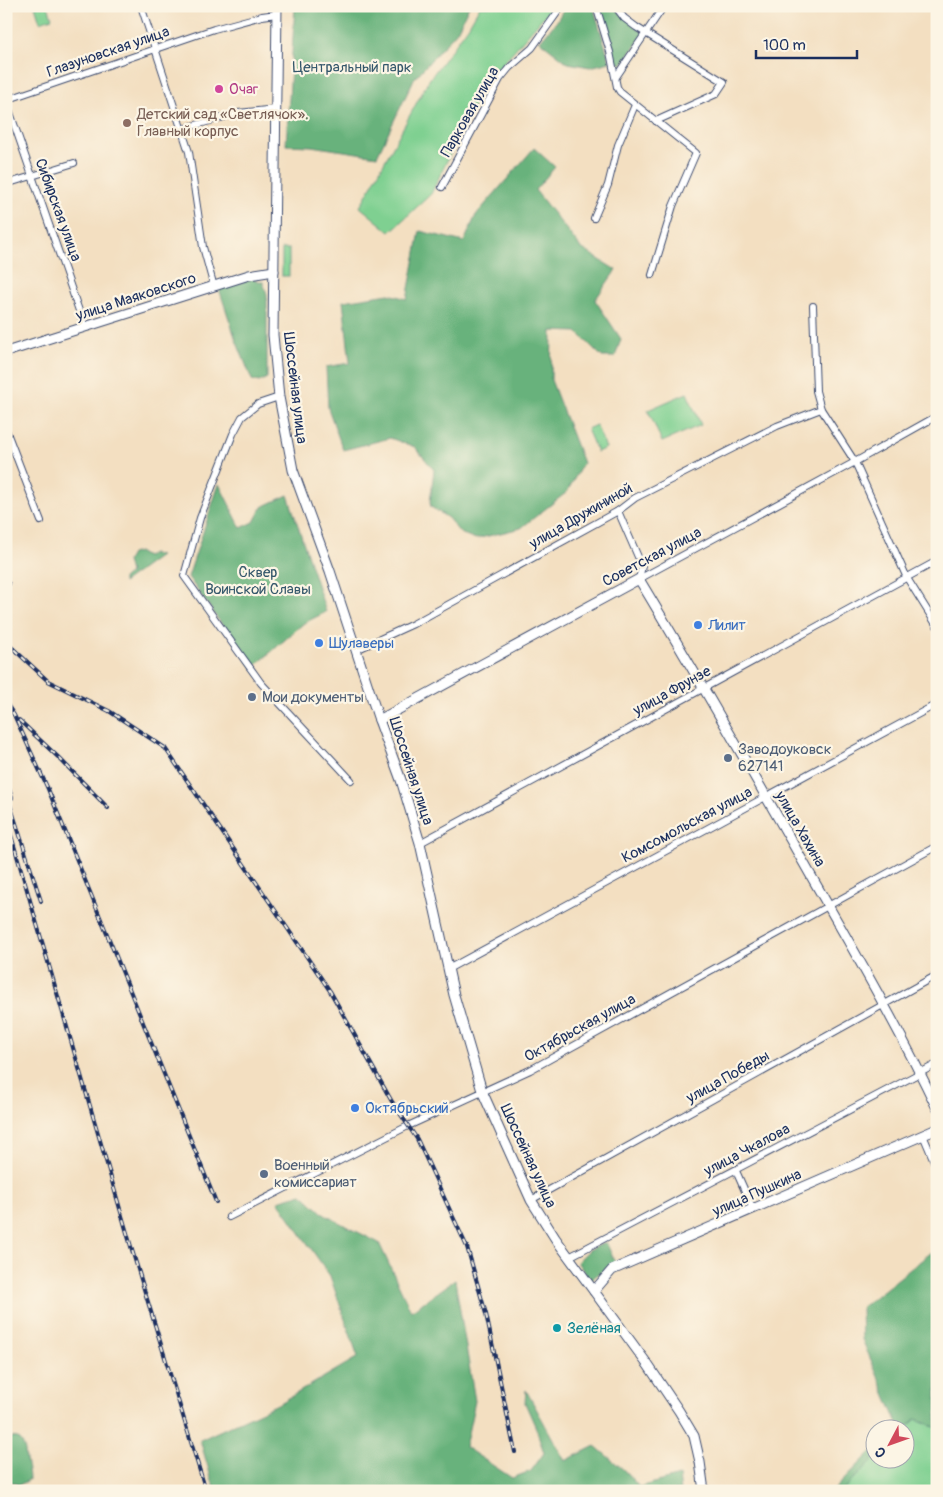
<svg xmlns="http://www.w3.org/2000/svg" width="943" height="1497" viewBox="0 0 943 1497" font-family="Pangolin,sans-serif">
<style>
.green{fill:#7fd091;stroke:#4d8078}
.forest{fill:#67b27b;stroke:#41706c}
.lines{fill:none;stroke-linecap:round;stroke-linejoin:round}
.river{stroke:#56b5d4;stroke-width:12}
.street-casing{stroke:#3b496d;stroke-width:8}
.secondary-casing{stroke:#3b496d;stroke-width:11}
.street{stroke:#fff;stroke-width:6}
.secondary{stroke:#fff;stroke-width:9}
.rail-casing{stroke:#1b2f5e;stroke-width:4}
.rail{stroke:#fcf5e5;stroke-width:2;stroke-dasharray:5.5;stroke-linecap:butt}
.hotel-dot{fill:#d1479c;stroke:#fcf5e5;stroke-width:2}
.education-dot{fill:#8d6e63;stroke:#fcf5e5;stroke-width:2}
.shop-dot{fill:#3f7fe0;stroke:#fcf5e5;stroke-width:2}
.service-dot{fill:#5c6f8a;stroke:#fcf5e5;stroke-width:2}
.culture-dot{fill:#0f9aa8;stroke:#fcf5e5;stroke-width:2}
.labels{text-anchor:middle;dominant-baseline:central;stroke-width:4.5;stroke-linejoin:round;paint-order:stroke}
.street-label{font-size:15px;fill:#1b2f5e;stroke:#fcf5e5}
.park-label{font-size:15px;fill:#34576b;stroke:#fcf5e5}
.hotel-label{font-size:15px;fill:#b23c85;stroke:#fcf5e5;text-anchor:start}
.education-label{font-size:15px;fill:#785e54;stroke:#fcf5e5;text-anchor:start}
.shop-label{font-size:15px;fill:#366cbe;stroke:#fcf5e5;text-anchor:start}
.service-label{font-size:15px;fill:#4e5e75;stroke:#fcf5e5;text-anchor:start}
.culture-label{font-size:15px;fill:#0d838f;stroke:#fcf5e5;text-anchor:start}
</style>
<rect width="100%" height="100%" fill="#fcf5e5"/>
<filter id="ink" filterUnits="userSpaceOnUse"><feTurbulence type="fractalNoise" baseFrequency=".02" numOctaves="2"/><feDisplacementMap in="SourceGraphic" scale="10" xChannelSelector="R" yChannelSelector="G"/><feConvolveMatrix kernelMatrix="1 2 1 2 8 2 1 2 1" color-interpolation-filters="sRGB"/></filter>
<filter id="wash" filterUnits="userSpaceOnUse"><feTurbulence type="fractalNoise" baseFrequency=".0096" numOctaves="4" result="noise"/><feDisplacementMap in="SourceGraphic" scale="20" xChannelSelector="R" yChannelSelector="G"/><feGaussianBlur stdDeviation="1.12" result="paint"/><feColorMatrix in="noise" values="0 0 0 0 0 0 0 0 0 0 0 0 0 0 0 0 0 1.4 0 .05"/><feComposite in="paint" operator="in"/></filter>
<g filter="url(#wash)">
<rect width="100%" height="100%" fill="#f3dfc1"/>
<g class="green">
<path d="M35 6H48L52 18 40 22Z"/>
<path d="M480 6H553L483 86 431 194 390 232 360 207 429 80 468 27Z"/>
<rect x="282" y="249" width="7" height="27"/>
<path d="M687 393 701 425 662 442 648 410Z"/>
<path d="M596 425 606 448 597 452 587 429Z"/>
<path d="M916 1419 937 1428V1491H842L875 1458 876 1460H906L905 1429Z"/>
</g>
<g class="forest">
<path d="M295 6H469L457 31 414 79 377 156 311 146 286 145Z"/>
<path d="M565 6H593L610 62 590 67 568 63 540 41 557 21Z"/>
<path d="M599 6H612L644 34 622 64 615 62Z"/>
<path d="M534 148 555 167 535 190 581 248 616 270 595 300 621 339 615 357H602L577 332 552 331 551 380 583 463 567 492 521 528 476 539 460 533 448 518 431 507 430 502 434 470 415 447 390 438 343 450 328 408 326 367 350 363 343 301 389 294 407 299 420 231 464 242 476 215Z"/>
<path d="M252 279 263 282 267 294V378L259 382 252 380 236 340 219 289Z"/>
<path d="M219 484 241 528 254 522 262 507 288 495 326 612 304 623 253 668 188 577Z"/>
<path d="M138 552 146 557 152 554 160 556 123 583V579L130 573 127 561 131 554Z"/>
<path d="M302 1194 325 1215 379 1243 411 1311 455 1280 475 1401 465 1447 512 1478 531 1471 544 1453 536 1428 525 1403 526 1390 565 1461 595 1446 624 1470 639 1487 679 1476 681 1491H215L200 1440 282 1402 358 1357 330 1276 278 1201Z"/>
<path d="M606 1242 615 1262 590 1280 577 1262 589 1250Z"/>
<path d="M937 1248V1428L916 1419 905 1429H893L898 1424 862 1339 861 1308Z"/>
<path d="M10 1437 18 1438C25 1445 25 1450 26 1460 27 1467 29 1472 29 1480L19 1485 6 1480V1440Z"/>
<path d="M875 1448V1458L842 1491H833Z"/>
</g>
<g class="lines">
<path class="river" d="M934 6 937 16"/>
</g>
</g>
<g filter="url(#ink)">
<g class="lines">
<g class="street-casing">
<g id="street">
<path d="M141 6 189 152 203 247 214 287"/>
<path d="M596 6 610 52 617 87 620 92 696 153 673 206 652 275"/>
<path d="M615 6 624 18 636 27 724 82 716 94 656 121"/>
<path d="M616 77 664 6"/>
<path d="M6 100 214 29 262 16 277 14"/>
<path d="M6 101 85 328"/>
<path d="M182 129 238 113 276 109"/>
<path d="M6 184 74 163"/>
<path d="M442 187 500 79 509 68 532 48 562 6"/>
<path d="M594 218 608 185 618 145 635 105"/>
<path d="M813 306 816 391 821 409 855 462 907 578 937 626"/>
<path d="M279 397 258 404 242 417 233 434 200 518 184 576 261 683 351 780"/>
<path d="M6 430 41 521"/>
<path d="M618 511 642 566 639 579"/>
<path d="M639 579 855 462 937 416"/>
<path d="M356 650 413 624 618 511 635 498 777 426 821 409"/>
<path d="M420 843 937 561"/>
<path d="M448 969 937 704"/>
<path d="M923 1135 937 1168"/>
<path d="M736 1171 753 1209"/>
<path d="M531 1200 937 975"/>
<path d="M229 1217 408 1126 530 1070 937 846"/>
<path d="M569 1257 937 1064"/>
</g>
</g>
<g class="secondary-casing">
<g id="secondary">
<path d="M277 6 273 335 279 397 293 470 330 571 379 720 401 780 420 843 454 995 482 1091 531 1200 555 1238 648 1365 679 1411 694 1436 700 1462 704 1491"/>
<path d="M6 352 249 275 274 271"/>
<path d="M379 720 639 579C698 677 754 775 810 874 854 951 899 1028 937 1108"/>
<path d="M594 1291 612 1270 937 1129"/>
</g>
</g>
<use href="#street" class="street"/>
<use href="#secondary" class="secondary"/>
<g class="rail-casing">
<g id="rail">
<path d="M6 581 9 584"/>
<path d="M6 642 48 681 109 711 165 748 330 991 391 1100 417 1139 467 1247 486 1314 515 1452"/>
<path d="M6 703 14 715 48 789 216 1202"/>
<path d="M19 720 59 758 108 808"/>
<path d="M6 779 12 798"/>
<path d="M6 792 41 901"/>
<path d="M6 818 132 1250 206 1491"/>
</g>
</g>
<use href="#rail" class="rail"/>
</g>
</g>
<circle class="hotel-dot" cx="219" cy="89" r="5"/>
<circle class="education-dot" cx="127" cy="123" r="5"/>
<g class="shop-dot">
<circle cx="698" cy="625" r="5"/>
<circle cx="319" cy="643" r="5"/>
<circle cx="355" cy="1108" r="5"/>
</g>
<g class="service-dot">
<circle cx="252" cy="697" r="5"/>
<circle cx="728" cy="758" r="5"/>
<circle cx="264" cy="1174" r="5"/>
</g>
<circle class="culture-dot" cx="557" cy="1328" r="5"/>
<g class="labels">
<g class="street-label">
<text transform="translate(108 52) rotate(-19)">Глазуновская улица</text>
<text transform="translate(470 112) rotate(-60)">Парковая улица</text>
<text transform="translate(58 210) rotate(70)">Сибирская улица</text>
<text transform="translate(136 297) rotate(-18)">улица Маяковского</text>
<text transform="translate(295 388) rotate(83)">Шоссейная улица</text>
<text transform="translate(581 516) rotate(-30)">улица Дружининой</text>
<text transform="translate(652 557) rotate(-28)">Советская улица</text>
<text transform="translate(672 691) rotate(-29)">улица Фрунзе</text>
<text transform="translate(411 771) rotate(72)">Шоссейная улица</text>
<text transform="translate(687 825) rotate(-28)">Комсомольская улица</text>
<text transform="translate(800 829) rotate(60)">улица Хахина</text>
<text transform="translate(580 1028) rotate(-29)">Октябрьская улица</text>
<text transform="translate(728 1077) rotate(-29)">улица Победы</text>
<text transform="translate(747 1150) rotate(-28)">улица Чкалова</text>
<text transform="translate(528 1156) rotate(65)">Шоссейная улица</text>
<text transform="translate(757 1193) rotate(-24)">улица Пушкина</text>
</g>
<g class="park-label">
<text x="352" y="67">Центральный парк</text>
<text x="258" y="572">Сквер<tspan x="258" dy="17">Воинской Славы</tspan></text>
</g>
<g class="hotel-label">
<text x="229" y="89">Очаг</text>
</g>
<g class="education-label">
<text x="137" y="114">Детский сад «Светлячок».<tspan x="137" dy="17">Главный корпус</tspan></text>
</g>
<g class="shop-label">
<text x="708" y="625">Лилит</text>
<text x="329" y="643">Шулаверы</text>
<text x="365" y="1108">Октябрьский</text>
</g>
<g class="service-label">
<text x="262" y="697">Мои документы</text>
<text x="738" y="749">Заводоуковск<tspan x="738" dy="17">627141</tspan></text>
<text x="274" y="1165">Военный<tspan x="274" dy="17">комиссариат</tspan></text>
</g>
<g class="culture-label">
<text x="567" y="1328">Зелёная</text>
</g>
</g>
<rect width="943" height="1497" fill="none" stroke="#fcf5e5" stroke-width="25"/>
<g transform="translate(890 1444) rotate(229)"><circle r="24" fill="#fcf5e5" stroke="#a2a6af"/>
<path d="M0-4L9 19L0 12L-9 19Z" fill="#d1495b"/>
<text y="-8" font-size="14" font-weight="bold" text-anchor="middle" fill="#1b2f5e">С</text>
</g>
<path d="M756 50v8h101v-8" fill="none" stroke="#1b2f5e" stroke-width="2.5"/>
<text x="763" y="50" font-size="15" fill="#1b2f5e" stroke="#fcf5e5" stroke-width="4" paint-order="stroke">100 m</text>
</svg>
